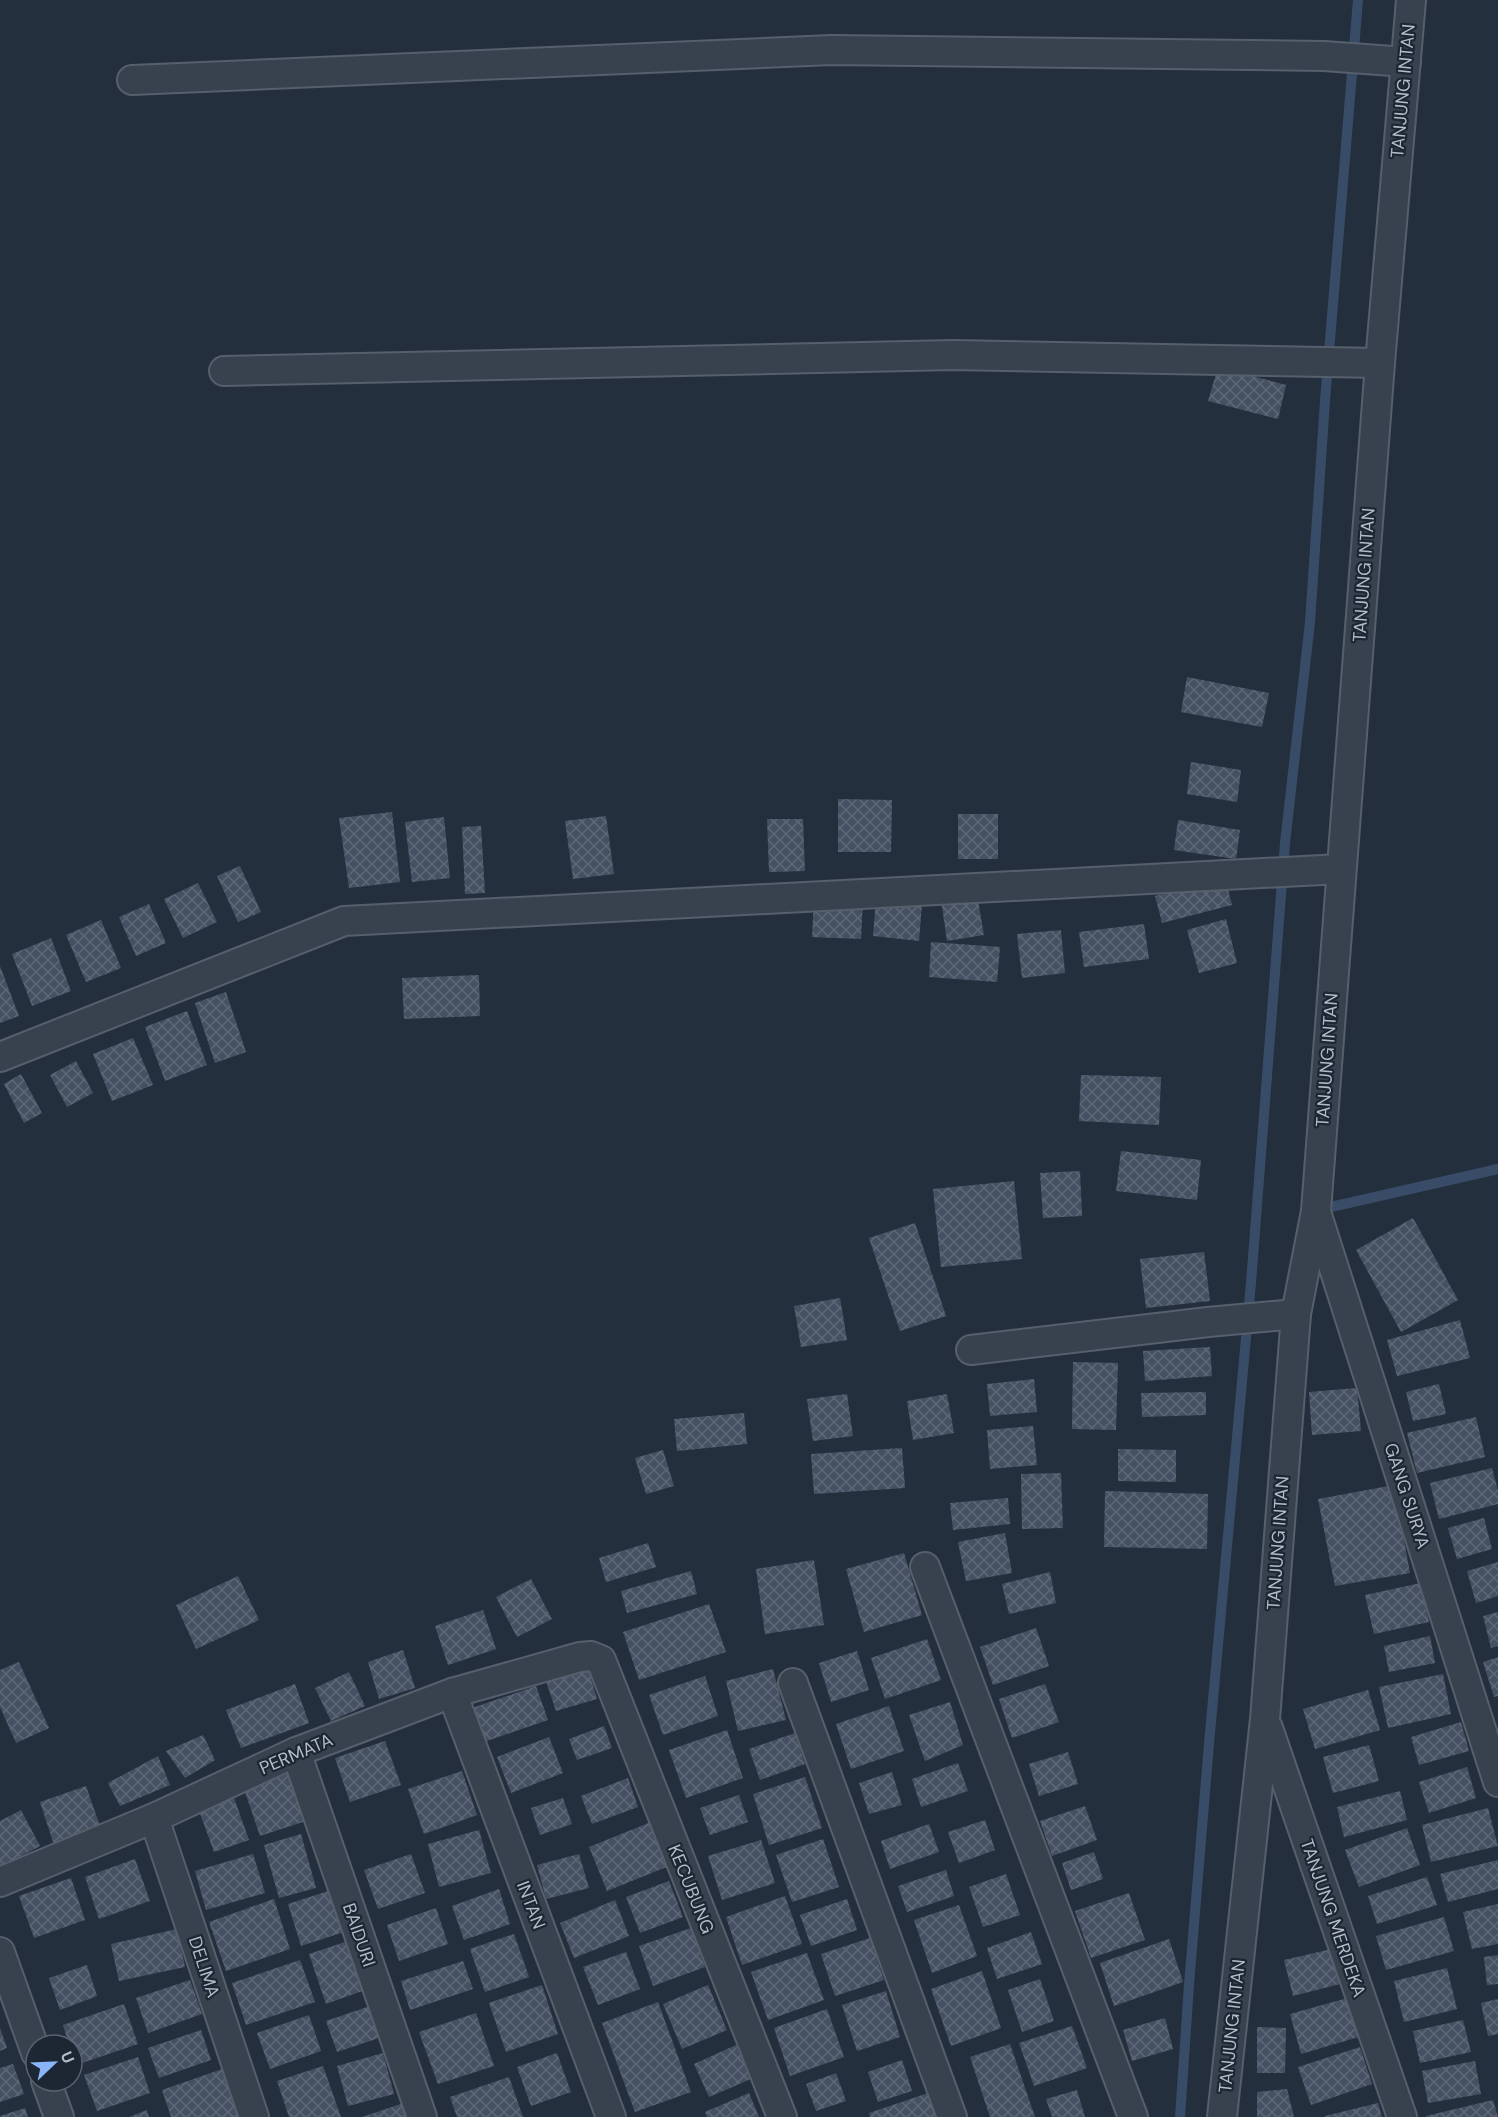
<svg xmlns="http://www.w3.org/2000/svg" width="1498" height="2117" viewBox="0 0 1498 2117" font-family="'DM Sans',sans-serif">
<style>
.lines{fill:none;stroke-linecap:round;stroke-linejoin:round}
.stream{stroke:#394c67;stroke-width:10}
.building{fill:url(#building-cross-hatch)}
.minor-casing{stroke:#565f6c;stroke-width:32}
.minor{stroke:#38414e;stroke-width:28}
.labels{text-anchor:middle;dominant-baseline:central;stroke-width:4.5;stroke-linejoin:round;paint-order:stroke}
.street-label{font-size:18px;fill:#b4bcc9;stroke:#1d2633}
</style>
<defs>
<pattern id="building-cross-hatch" width="8" height="8" patternUnits="userSpaceOnUse" patternTransform="scale(1.5)"><rect width="8" height="8" fill="#455162"/><path d="M0 0l8 8M0 8l8-8" fill="none" stroke="#5d6877"/></pattern>
</defs>
<rect width="100%" height="100%" fill="#242f3e"/>
<g class="lines">
<g class="stream">
<path d="M1331 1207 1498 1169"/>
<path d="M1180 2117 1189 1985 1209 1744 1251 1283 1285 843 1310 622 1325 401 1358 0"/>
</g>
</g>
<g class="building">
<path d="M1218 367 1286 385 1278 419 1208 401Z"/>
<path d="M1187 677 1269 693 1262 727 1181 712Z"/>
<path d="M1191 762 1241 770 1237 802 1187 794Z"/>
<path d="M838 799 892 800 891 852H838Z"/>
<path d="M392 812 400 882 349 888 339 818Z"/>
<rect x="958" y="814" width="40" height="45"/>
<path d="M606 816 614 874 573 879 565 821Z"/>
<path d="M444 817 450 878 412 882 405 822Z"/>
<path d="M767 819H803L805 871 769 872Z"/>
<path d="M1178 820 1240 830 1236 859 1174 850Z"/>
<path d="M481 826 485 893 465 894 462 827Z"/>
<path d="M240 866 261 912 238 922 217 876Z"/>
<path d="M1225 878 1232 905 1162 923 1155 896Z"/>
<path d="M198 883 217 922 183 938 164 899Z"/>
<path d="M977 895 984 935 947 941 941 900Z"/>
<path d="M814 898 863 900 861 939 812 937Z"/>
<path d="M876 899 922 904 919 941 873 936Z"/>
<path d="M149 904 166 943 136 956 119 917Z"/>
<path d="M1226 919 1237 963 1199 973 1187 930Z"/>
<path d="M101 920 121 968 86 982 66 935Z"/>
<path d="M1144 924 1149 959 1084 967 1079 932Z"/>
<path d="M1061 930 1065 973 1022 978 1017 934Z"/>
<path d="M51 938 71 991 32 1006 12 954Z"/>
<path d="M931 942 1000 947 997 982 929 977Z"/>
<path d="M0 966 19 1016 0 1023Z"/>
<path d="M479 975 480 1016 404 1019 402 978Z"/>
<path d="M226 992 246 1052 215 1063 195 1003Z"/>
<path d="M187 1011 207 1065 165 1081 145 1027Z"/>
<path d="M133 1038 153 1085 112 1101 93 1054Z"/>
<path d="M76 1061 93 1093 67 1107 50 1075Z"/>
<path d="M21 1074 42 1113 24 1123 4 1084Z"/>
<path d="M1081 1075 1161 1077 1159 1125 1079 1121Z"/>
<path d="M1121 1151 1201 1160 1197 1200 1116 1191Z"/>
<path d="M1080 1171 1082 1216 1043 1218 1040 1173Z"/>
<path d="M1014 1181 1022 1259 941 1267 933 1189Z"/>
<path d="M1413 1218 1458 1300 1401 1332 1356 1250Z"/>
<path d="M915 1223 946 1316 900 1331 869 1238Z"/>
<path d="M1204 1252 1210 1301 1146 1308 1140 1259Z"/>
<path d="M840 1298 847 1340 801 1347 794 1306Z"/>
<path d="M1460 1320 1470 1358 1397 1376 1387 1340Z"/>
<path d="M1210 1347 1212 1376 1145 1381 1143 1351Z"/>
<path d="M1073 1362 1118 1363 1116 1430 1072 1429Z"/>
<path d="M1034 1379 1037 1412 990 1416 987 1384Z"/>
<path d="M1439 1384 1446 1414 1413 1421 1406 1392Z"/>
<path d="M1357 1388 1361 1431 1312 1435 1309 1392Z"/>
<path d="M1206 1392V1415L1142 1417 1141 1393Z"/>
<path d="M847 1394 853 1436 813 1441 807 1399Z"/>
<path d="M947 1394 954 1433 913 1440 907 1401Z"/>
<path d="M744 1413 747 1444 677 1451 674 1419Z"/>
<path d="M1476 1417 1485 1457 1417 1473 1407 1433Z"/>
<path d="M1033 1426 1037 1465 990 1469 987 1430Z"/>
<path d="M902 1448 905 1488 814 1494 811 1454Z"/>
<path d="M1118 1449 1176 1450V1482L1118 1481Z"/>
<path d="M663 1450 674 1486 646 1494 635 1458Z"/>
<path d="M1492 1468 1498 1491V1504L1439 1519 1430 1483Z"/>
<path d="M1061 1473 1063 1528 1022 1529 1021 1474Z"/>
<path d="M1394 1485 1410 1573 1335 1586 1318 1499Z"/>
<path d="M1105 1491 1208 1494 1207 1549 1104 1547Z"/>
<path d="M1008 1498 1010 1524 953 1530 950 1503Z"/>
<path d="M1484 1518 1492 1549 1457 1559 1448 1528Z"/>
<path d="M1005 1533 1012 1573 966 1581 958 1542Z"/>
<path d="M648 1543 656 1567 606 1582 599 1558Z"/>
<path d="M904 1553 922 1615 864 1632 846 1569Z"/>
<path d="M814 1560 824 1625 765 1634 756 1569Z"/>
<path d="M1498 1562V1596L1476 1603 1467 1571Z"/>
<path d="M691 1571 697 1594 627 1613 621 1591Z"/>
<path d="M1050 1572 1056 1603 1009 1614 1002 1584Z"/>
<path d="M238 1576 259 1620 196 1649 176 1605Z"/>
<path d="M531 1579 552 1619 517 1637 496 1597Z"/>
<path d="M1421 1583 1429 1622 1374 1634 1365 1595Z"/>
<path d="M709 1604 726 1652 639 1680 623 1632Z"/>
<path d="M483 1610 496 1649 448 1665 435 1626Z"/>
<path d="M1498 1612V1646L1491 1648 1483 1616Z"/>
<path d="M1036 1628 1049 1666 993 1685 980 1647Z"/>
<path d="M1430 1636 1435 1663 1389 1672 1384 1646Z"/>
<path d="M927 1639 941 1680 885 1699 871 1658Z"/>
<path d="M403 1650 415 1688 379 1699 368 1662Z"/>
<path d="M857 1651 869 1690 831 1702 819 1663Z"/>
<path d="M1498 1657V1696L1494 1697 1483 1662Z"/>
<path d="M19 1662 49 1728 16 1743 0 1707V1670Z"/>
<path d="M588 1668 597 1699 556 1711 546 1681Z"/>
<path d="M773 1669 786 1720 738 1731 726 1681Z"/>
<path d="M349 1672 365 1706 331 1721 315 1688Z"/>
<path d="M1443 1674 1451 1714 1388 1728 1379 1687Z"/>
<path d="M705 1676 718 1716 663 1735 649 1695Z"/>
<path d="M295 1684 309 1723 241 1748 226 1710Z"/>
<path d="M1045 1684 1059 1722 1012 1738 999 1699Z"/>
<path d="M536 1686 548 1720 484 1742 472 1708Z"/>
<path d="M1368 1690 1380 1730 1315 1749 1303 1709Z"/>
<path d="M950 1702 963 1745 925 1761 909 1715Z"/>
<path d="M889 1706 904 1751 851 1769 836 1724Z"/>
<path d="M1461 1722 1469 1751 1419 1765 1411 1737Z"/>
<path d="M604 1726 612 1748 577 1760 569 1739Z"/>
<path d="M727 1730 743 1778 686 1798 669 1750Z"/>
<path d="M795 1733 805 1764 760 1780 749 1749Z"/>
<path d="M203 1735 215 1760 185 1778 166 1751Z"/>
<path d="M549 1737 563 1773 511 1793 497 1757Z"/>
<path d="M385 1741 401 1785 350 1802 335 1758Z"/>
<path d="M1369 1745 1379 1781 1333 1793 1323 1757Z"/>
<path d="M1068 1752 1078 1784 1039 1796 1029 1764Z"/>
<path d="M158 1756 170 1785 120 1806 108 1783Z"/>
<path d="M958 1763 968 1791 921 1807 912 1779Z"/>
<path d="M1467 1767 1476 1798 1429 1813 1419 1782Z"/>
<path d="M462 1771 477 1815 424 1834 408 1789Z"/>
<path d="M293 1772 309 1820 260 1836 244 1789Z"/>
<path d="M892 1772 902 1805 869 1814 859 1783Z"/>
<path d="M805 1777 822 1828 769 1845 753 1794Z"/>
<path d="M628 1778 638 1807 592 1824 581 1796Z"/>
<path d="M86 1786 101 1829 54 1845 40 1802Z"/>
<path d="M1400 1791 1407 1820 1344 1837 1337 1807Z"/>
<path d="M233 1795 249 1840 214 1852 198 1808Z"/>
<path d="M739 1795 748 1822 710 1835 700 1808Z"/>
<path d="M563 1798 572 1824 540 1835 531 1808Z"/>
<path d="M1085 1806 1097 1840 1052 1856 1040 1821Z"/>
<path d="M1488 1808 1498 1846 1431 1862 1422 1825Z"/>
<path d="M21 1810 40 1846 0 1867V1821Z"/>
<path d="M985 1820 995 1850 959 1863 948 1832Z"/>
<path d="M651 1822 669 1866 607 1891 589 1847Z"/>
<path d="M929 1824 939 1852 890 1869 881 1841Z"/>
<path d="M1407 1828 1420 1865 1359 1887 1345 1850Z"/>
<path d="M479 1830 491 1873 439 1887 428 1844Z"/>
<path d="M301 1834 316 1888 279 1898 264 1845Z"/>
<path d="M823 1839 839 1887 792 1902 776 1855Z"/>
<path d="M761 1840 775 1883 722 1900 708 1856Z"/>
<path d="M1094 1852 1103 1879 1071 1890 1062 1863Z"/>
<path d="M253 1854 265 1893 206 1910 195 1871Z"/>
<path d="M411 1854 425 1893 378 1909 364 1870Z"/>
<path d="M579 1854 589 1888 546 1899 537 1865Z"/>
<path d="M135 1859 150 1901 99 1919 85 1877Z"/>
<path d="M1498 1860V1889L1448 1902 1440 1874Z"/>
<path d="M946 1870 954 1896 907 1912 898 1886Z"/>
<path d="M1006 1874 1020 1915 983 1927 969 1887Z"/>
<path d="M1427 1877 1437 1905 1377 1924 1368 1896Z"/>
<path d="M71 1878 85 1920 34 1938 19 1896Z"/>
<path d="M669 1881 683 1917 640 1933 626 1897Z"/>
<path d="M334 1889 347 1931 301 1946 288 1904Z"/>
<path d="M499 1889 510 1924 464 1940 452 1906Z"/>
<path d="M1129 1893 1145 1940 1091 1958 1075 1911Z"/>
<path d="M785 1896 802 1944 742 1965 726 1917Z"/>
<path d="M274 1899 290 1949 226 1971 209 1922Z"/>
<path d="M847 1899 857 1930 811 1946 800 1915Z"/>
<path d="M615 1900 629 1936 574 1958 560 1923Z"/>
<path d="M1498 1904V1944L1472 1949 1463 1912Z"/>
<path d="M959 1905 977 1956 932 1973 914 1920Z"/>
<path d="M436 1908 448 1944 399 1961 387 1925Z"/>
<path d="M1444 1917 1454 1951 1386 1970 1376 1936Z"/>
<path d="M691 1928 705 1967 653 1986 639 1946Z"/>
<path d="M177 1929 185 1967 119 1981 111 1944Z"/>
<path d="M1031 1932 1042 1964 997 1979 987 1948Z"/>
<path d="M514 1934 529 1977 485 1992 470 1949Z"/>
<path d="M870 1938 884 1980 835 1996 821 1954Z"/>
<path d="M1169 1939 1183 1982 1114 2006 1100 1963Z"/>
<path d="M348 1941 365 1990 326 2004 309 1954Z"/>
<path d="M1336 1948 1344 1983 1293 1996 1284 1960Z"/>
<path d="M626 1952 640 1989 598 2005 583 1967Z"/>
<path d="M807 1953 824 2000 768 2020 751 1972Z"/>
<path d="M1498 1955V1984L1487 1985 1484 1957Z"/>
<path d="M300 1960 315 2002 246 2025 232 1983Z"/>
<path d="M463 1961 473 1989 410 2010 401 1981Z"/>
<path d="M87 1965 97 1996 60 2010 49 1978Z"/>
<path d="M1447 1968 1457 2009 1404 2022 1394 1981Z"/>
<path d="M982 1971 1001 2028 951 2046 931 1989Z"/>
<path d="M1040 1979 1054 2021 1022 2032 1008 1990Z"/>
<path d="M190 1980 202 2014 148 2033 136 1998Z"/>
<path d="M542 1985 558 2034 506 2052 489 2003Z"/>
<path d="M708 1985 727 2030 682 2049 663 2004Z"/>
<path d="M886 1991 900 2037 857 2051 842 2005Z"/>
<path d="M1351 1997 1362 2036 1301 2054 1290 2014Z"/>
<path d="M1498 1999V2034L1488 2036 1481 2003Z"/>
<path d="M658 2002 691 2092 635 2112 602 2023Z"/>
<path d="M124 2004 138 2044 76 2065 72 2053V2045H69L63 2025Z"/>
<path d="M370 2006 382 2037 337 2052 326 2021Z"/>
<path d="M827 2009 844 2057 790 2076 774 2028Z"/>
<path d="M476 2013 494 2066 438 2084 419 2032Z"/>
<path d="M309 2015 321 2051 270 2069 257 2033Z"/>
<path d="M1165 2018 1173 2049 1132 2061 1123 2030Z"/>
<path d="M1463 2020 1471 2052 1420 2063 1413 2031Z"/>
<path d="M1072 2026 1087 2068 1034 2086 1019 2043Z"/>
<path d="M1257 2027 1286 2028 1285 2073H1257Z"/>
<path d="M0 2028 7 2048 0 2051Z"/>
<path d="M201 2030 211 2060 159 2078 148 2048Z"/>
<path d="M1010 2044 1035 2117H990L970 2057Z"/>
<path d="M736 2045 751 2079 709 2097 694 2064Z"/>
<path d="M1360 2047 1372 2084 1311 2105 1298 2067Z"/>
<path d="M383 2053 394 2094 348 2106 337 2066Z"/>
<path d="M557 2053 571 2092 531 2106 517 2067Z"/>
<path d="M138 2057 150 2093 97 2111 84 2075Z"/>
<path d="M902 2060 912 2091 878 2102 868 2072Z"/>
<path d="M1475 2061 1481 2094 1428 2103 1422 2071Z"/>
<path d="M13 2064 24 2094 0 2102V2068Z"/>
<path d="M323 2066 341 2117H289L277 2081Z"/>
<path d="M225 2068 240 2117H171L162 2090Z"/>
<path d="M836 2073 846 2101 816 2111 806 2084Z"/>
<path d="M509 2077 523 2117H457L450 2097Z"/>
<path d="M1287 2089 1294 2117H1257V2092Z"/>
<path d="M937 2090 947 2117H870L869 2113Z"/>
<path d="M1077 2090 1085 2117H1052L1046 2099Z"/>
<path d="M749 2093 759 2117H707L705 2112Z"/>
<path d="M1493 2100 1498 2117H1426V2116Z"/>
<path d="M404 2103 409 2117H362Z"/>
<path d="M1378 2103 1382 2117H1325V2116Z"/>
<path d="M25 2108 28 2117H0V2116Z"/>
<path d="M147 2110 149 2117H129Z"/>
</g>
<g class="lines">
<g class="minor-casing">
<g id="minor">
<path d="M132 80 832 50 1324 56 1406 62"/>
<path d="M224 371 953 355 1380 363"/>
<path d="M0 1057 344 921 1341 869"/>
<path d="M1317 1215 1498 1782"/>
<path d="M971 1350 1208 1322 1296 1314"/>
<path d="M925 1567 1133 2117"/>
<path d="M793 1683 952 2117"/>
<path d="M452 1693 611 2117"/>
<path d="M1268 1728 1402 2117"/>
<path d="M296 1752 422 2117"/>
<path d="M154 1818 254 2117"/>
<path d="M0 1882 154 1818 296 1752 452 1693 580 1657 591 1656 601 1660 782 2117"/>
<path d="M0 1952 36 2053"/>
<path d="M46 2081 59 2117"/>
<path d="M1222 2117 1265 1719 1296 1314 1316 1211 1380 363 1411 0"/>
</g>
</g>
<use href="#minor" class="minor"/>
</g>
<g class="labels">
<g class="street-label">
<text transform="translate(1403 91) rotate(-85)">TANJUNG INTAN</text>
<text transform="translate(1364 575) rotate(-86)">TANJUNG INTAN</text>
<text transform="translate(1327 1060) rotate(-86)">TANJUNG INTAN</text>
<text transform="translate(1407 1496) rotate(72)">GANG SURYA</text>
<text transform="translate(1278 1543) rotate(-86)">TANJUNG INTAN</text>
<text transform="translate(296 1754) rotate(-23)">PERMATA</text>
<text transform="translate(691 1889) rotate(68)">KECUBUNG</text>
<text transform="translate(531 1905) rotate(69)">INTAN</text>
<text transform="translate(1333 1918) rotate(71)">TANJUNG MERDEKA</text>
<text transform="translate(359 1935) rotate(71)">BAIDURI</text>
<text transform="translate(204 1967) rotate(72)">DELIMA</text>
<text transform="translate(1232 2026) rotate(-84)">TANJUNG INTAN</text>
</g>
</g>
<g transform="translate(54 2063) rotate(67)"><circle r="28" fill="#1d2633" stroke="#59626f" stroke-width="1.5"/>
<path d="M0-4.5L10 22L0 15L-10 22Z" fill="#8ab4f8"/>
<text y="-9" font-size="16" font-weight="bold" text-anchor="middle" fill="#b4bcc9">U</text>
</g>
</svg>
